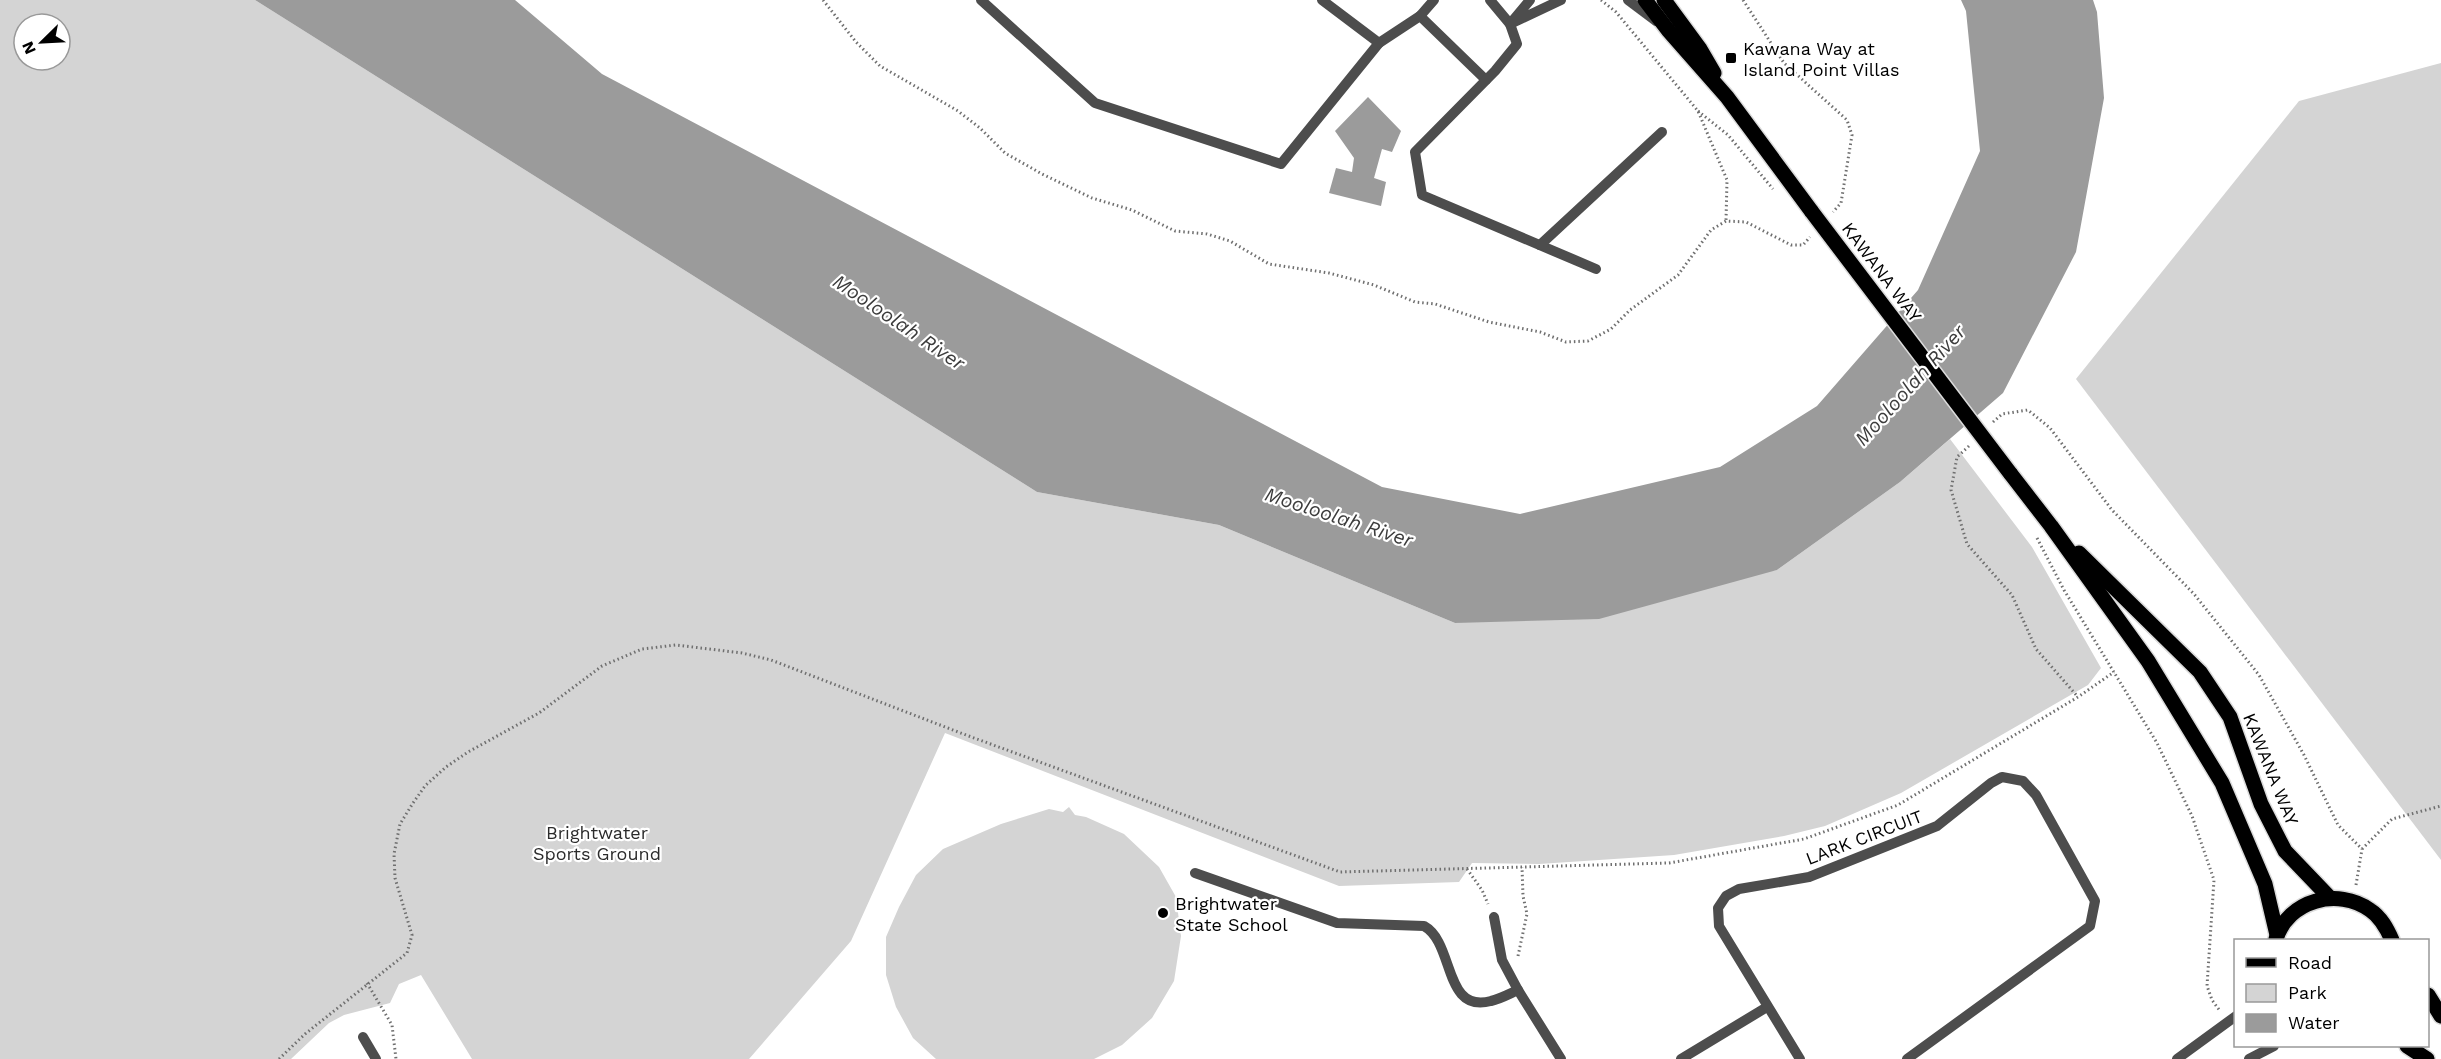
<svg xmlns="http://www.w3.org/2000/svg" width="2441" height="1059" viewBox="0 0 2441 1059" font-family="'Work Sans',sans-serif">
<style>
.green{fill:#d4d4d4;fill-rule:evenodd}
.water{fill:#9b9b9b}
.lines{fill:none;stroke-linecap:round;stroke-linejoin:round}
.major-casing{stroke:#dbdbdb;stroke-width:18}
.path{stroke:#6f6f6f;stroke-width:3;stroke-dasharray:1.5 3;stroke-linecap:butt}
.minor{stroke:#4d4d4d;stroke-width:10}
.major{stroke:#000;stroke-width:15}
.major-bridge-casing{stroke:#dbdbdb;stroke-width:18;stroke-linecap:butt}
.major-bridge{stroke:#000;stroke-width:15}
.poi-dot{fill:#000;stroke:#fff;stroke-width:2}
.labels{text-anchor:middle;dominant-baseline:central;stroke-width:4.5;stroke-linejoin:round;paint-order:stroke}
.poi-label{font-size:18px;fill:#000;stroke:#fff;text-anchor:start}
.street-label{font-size:18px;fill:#000;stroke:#fff}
.park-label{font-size:18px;fill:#2b2b2b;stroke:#fff}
.water-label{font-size:20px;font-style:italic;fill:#3c3c3c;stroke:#fff}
</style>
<rect width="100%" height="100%" fill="#fff"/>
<g class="green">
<path d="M0 0H255L1037 492 1219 525 1455 623 1777 570 1900 482 1950 439 2032 547 2101 668 2088 685 1901 793 1825 826 1784 836 1674 855 1539 864 1472 863 1459 882 1339 886 945 733 851 941 749 1059H472L421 975 399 984 390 1003 344 1015 329 1023 291 1059H0ZM24 24H60V60H24Z"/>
<path d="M2441 63V860L2076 379 2299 101Z"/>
<path d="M1069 807 1075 815 1086 817 1124 834 1159 867 1176 897 1181 936 1174 981 1152 1018 1122 1045 1094 1059H936L913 1038 896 1007 886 975V937L899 907 916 875 943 849 1001 824 1049 809 1063 812Z"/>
</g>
<g class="water">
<path d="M255 0H515L602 74 1382 487 1520 514 1720 467 1817 406 1918 290 1980 151 1966 11 1961 0H2093L2097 12 2104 98 2076 252 2003 393 1900 482 1777 570 1599 619 1455 623 1219 525 1037 492Z"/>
<path d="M1368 97 1401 131 1392 152 1382 149 1374 178 1386 182 1381 206 1329 193 1336 168 1352 172 1354 158 1335 131Z"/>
</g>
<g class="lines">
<g class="major-casing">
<g id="major">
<path d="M1645 0 1668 30 1727 97 1812 212"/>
<path d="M1664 0 1700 49 1714 73"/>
<path d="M2010 473 2051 526 2148 661 2222 783 2265 884 2277 935"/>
<path d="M2079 553 2200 672 2230 717 2261 804 2285 851 2330 898"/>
<path d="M2276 939C2288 900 2338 887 2370 910 2381 917 2387 929 2392 940"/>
<path d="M2428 995 2441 1016"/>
<path d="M2407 1046 2427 1059"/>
</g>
</g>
<g class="path">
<path d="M823 0 856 42 880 66 958 111 980 128 1005 153 1042 174 1092 198 1132 210 1175 231 1207 234 1230 241 1269 264 1329 273 1374 285 1415 302 1435 304 1489 322 1540 332 1566 342 1588 341 1611 329 1630 310 1678 275 1711 230 1726 221 1746 222 1791 245H1803L1810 237"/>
<path d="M1601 0 1616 12 1698 111 1727 180 1726 221"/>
<path d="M1743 0 1784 63 1847 120 1852 135 1841 203 1833 212"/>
<path d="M1698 111 1728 135 1773 189"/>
<path d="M1993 422 2002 414 2028 410 2050 428 2112 510 2194 594 2259 675 2304 755 2338 825 2362 849"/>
<path d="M1969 446 1957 457 1951 490 1967 544 2012 595 2036 649 2078 697"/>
<path d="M2037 538 2064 590 2157 743 2192 816 2214 880 2207 986 2212 1000 2220 1011"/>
<path d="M2362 849 2392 819 2441 806"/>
<path d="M1467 869 1482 890 1488 904"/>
<path d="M2356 885 2362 849"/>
<path d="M1518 956 1527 914 1523 896 1522 867"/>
<path d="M367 983 392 1025 396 1059"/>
<path d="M279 1059 305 1034 407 953 412 935 395 878 394 854 400 824 413 803 425 786 446 767 468 752 539 713 602 666 642 649 676 645 742 653 771 660 966 735 1340 872 1669 863 1804 839 1898 805 2078 697 2114 672"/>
</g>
<g class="minor">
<path d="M981 0 1095 103 1281 164 1379 43"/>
<path d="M1322 0 1379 43 1420 16 1486 80"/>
<path d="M1490 0 1510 24 1517 44 1495 71 1415 152 1422 195 1596 269"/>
<path d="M1530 0 1510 24 1561 0"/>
<path d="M1628 0 1656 21"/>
<path d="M1420 16 1434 0"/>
<path d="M1540 245 1662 132"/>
<path d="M1195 873 1337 923 1424 926C1455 943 1443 1014 1491 1001 1500 999 1509 994 1518 990"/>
<path d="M1494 917 1502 960 1518 990 1561 1059"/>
<path d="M363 1037 376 1059"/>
<path d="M1681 1059 1767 1007"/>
<path d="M1800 1059 1719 926 1718 908 1726 896 1739 889 1809 877 1937 826 1991 783 2002 777 2023 781 2036 795 2095 901 2090 926 1907 1059"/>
<path d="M2177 1059 2236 1016"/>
<path d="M2249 1059 2274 1046"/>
</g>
<use href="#major" class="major"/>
<g class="major-bridge-casing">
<path id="major-bridge" d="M1812 212 2010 473"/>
</g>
<use href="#major-bridge" class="major-bridge"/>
</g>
<g class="poi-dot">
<rect x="1725" y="52" width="12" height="12" rx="3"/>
<circle cx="1163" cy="913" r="6"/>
</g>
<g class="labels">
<g class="poi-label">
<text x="1743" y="48">Kawana Way at<tspan x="1743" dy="21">Island Point Villas</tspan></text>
<text x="1175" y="903">Brightwater<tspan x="1175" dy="21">State School</tspan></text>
</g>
<g class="street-label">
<text transform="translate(1882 272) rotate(53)">KAWANA WAY</text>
<text transform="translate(2271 769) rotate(68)">KAWANA WAY</text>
<text transform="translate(1864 837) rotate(-21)">LARK CIRCUIT</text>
</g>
<g class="park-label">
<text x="597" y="832">Brightwater<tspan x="597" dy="21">Sports Ground</tspan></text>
</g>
<g class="water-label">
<text transform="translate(899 322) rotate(34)">Mooloolah River</text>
<text transform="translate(1910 385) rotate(-48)">Mooloolah River</text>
<text transform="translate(1339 517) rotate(18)">Mooloolah River</text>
</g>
</g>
<rect x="2234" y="939" width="195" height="108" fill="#ffffff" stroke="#999999" stroke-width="1.5"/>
<rect x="2246" y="958" width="30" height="9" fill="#000000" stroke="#999999" stroke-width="1.5"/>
<text x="2288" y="969" font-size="18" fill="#000000">Road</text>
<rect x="2246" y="984" width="30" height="18" fill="#d4d4d4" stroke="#999999" stroke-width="1.5"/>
<text x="2288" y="999" font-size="18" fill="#000000">Park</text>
<rect x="2246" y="1014" width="30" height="18" fill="#9b9b9b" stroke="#999999" stroke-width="1.5"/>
<text x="2288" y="1029" font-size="18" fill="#000000">Water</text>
<g transform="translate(42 42) rotate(246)"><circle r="28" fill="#ffffff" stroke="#999999" stroke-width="1.5"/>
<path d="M0-4.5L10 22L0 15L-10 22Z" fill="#000000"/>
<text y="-9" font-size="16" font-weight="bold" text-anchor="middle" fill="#000000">N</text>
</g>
</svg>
